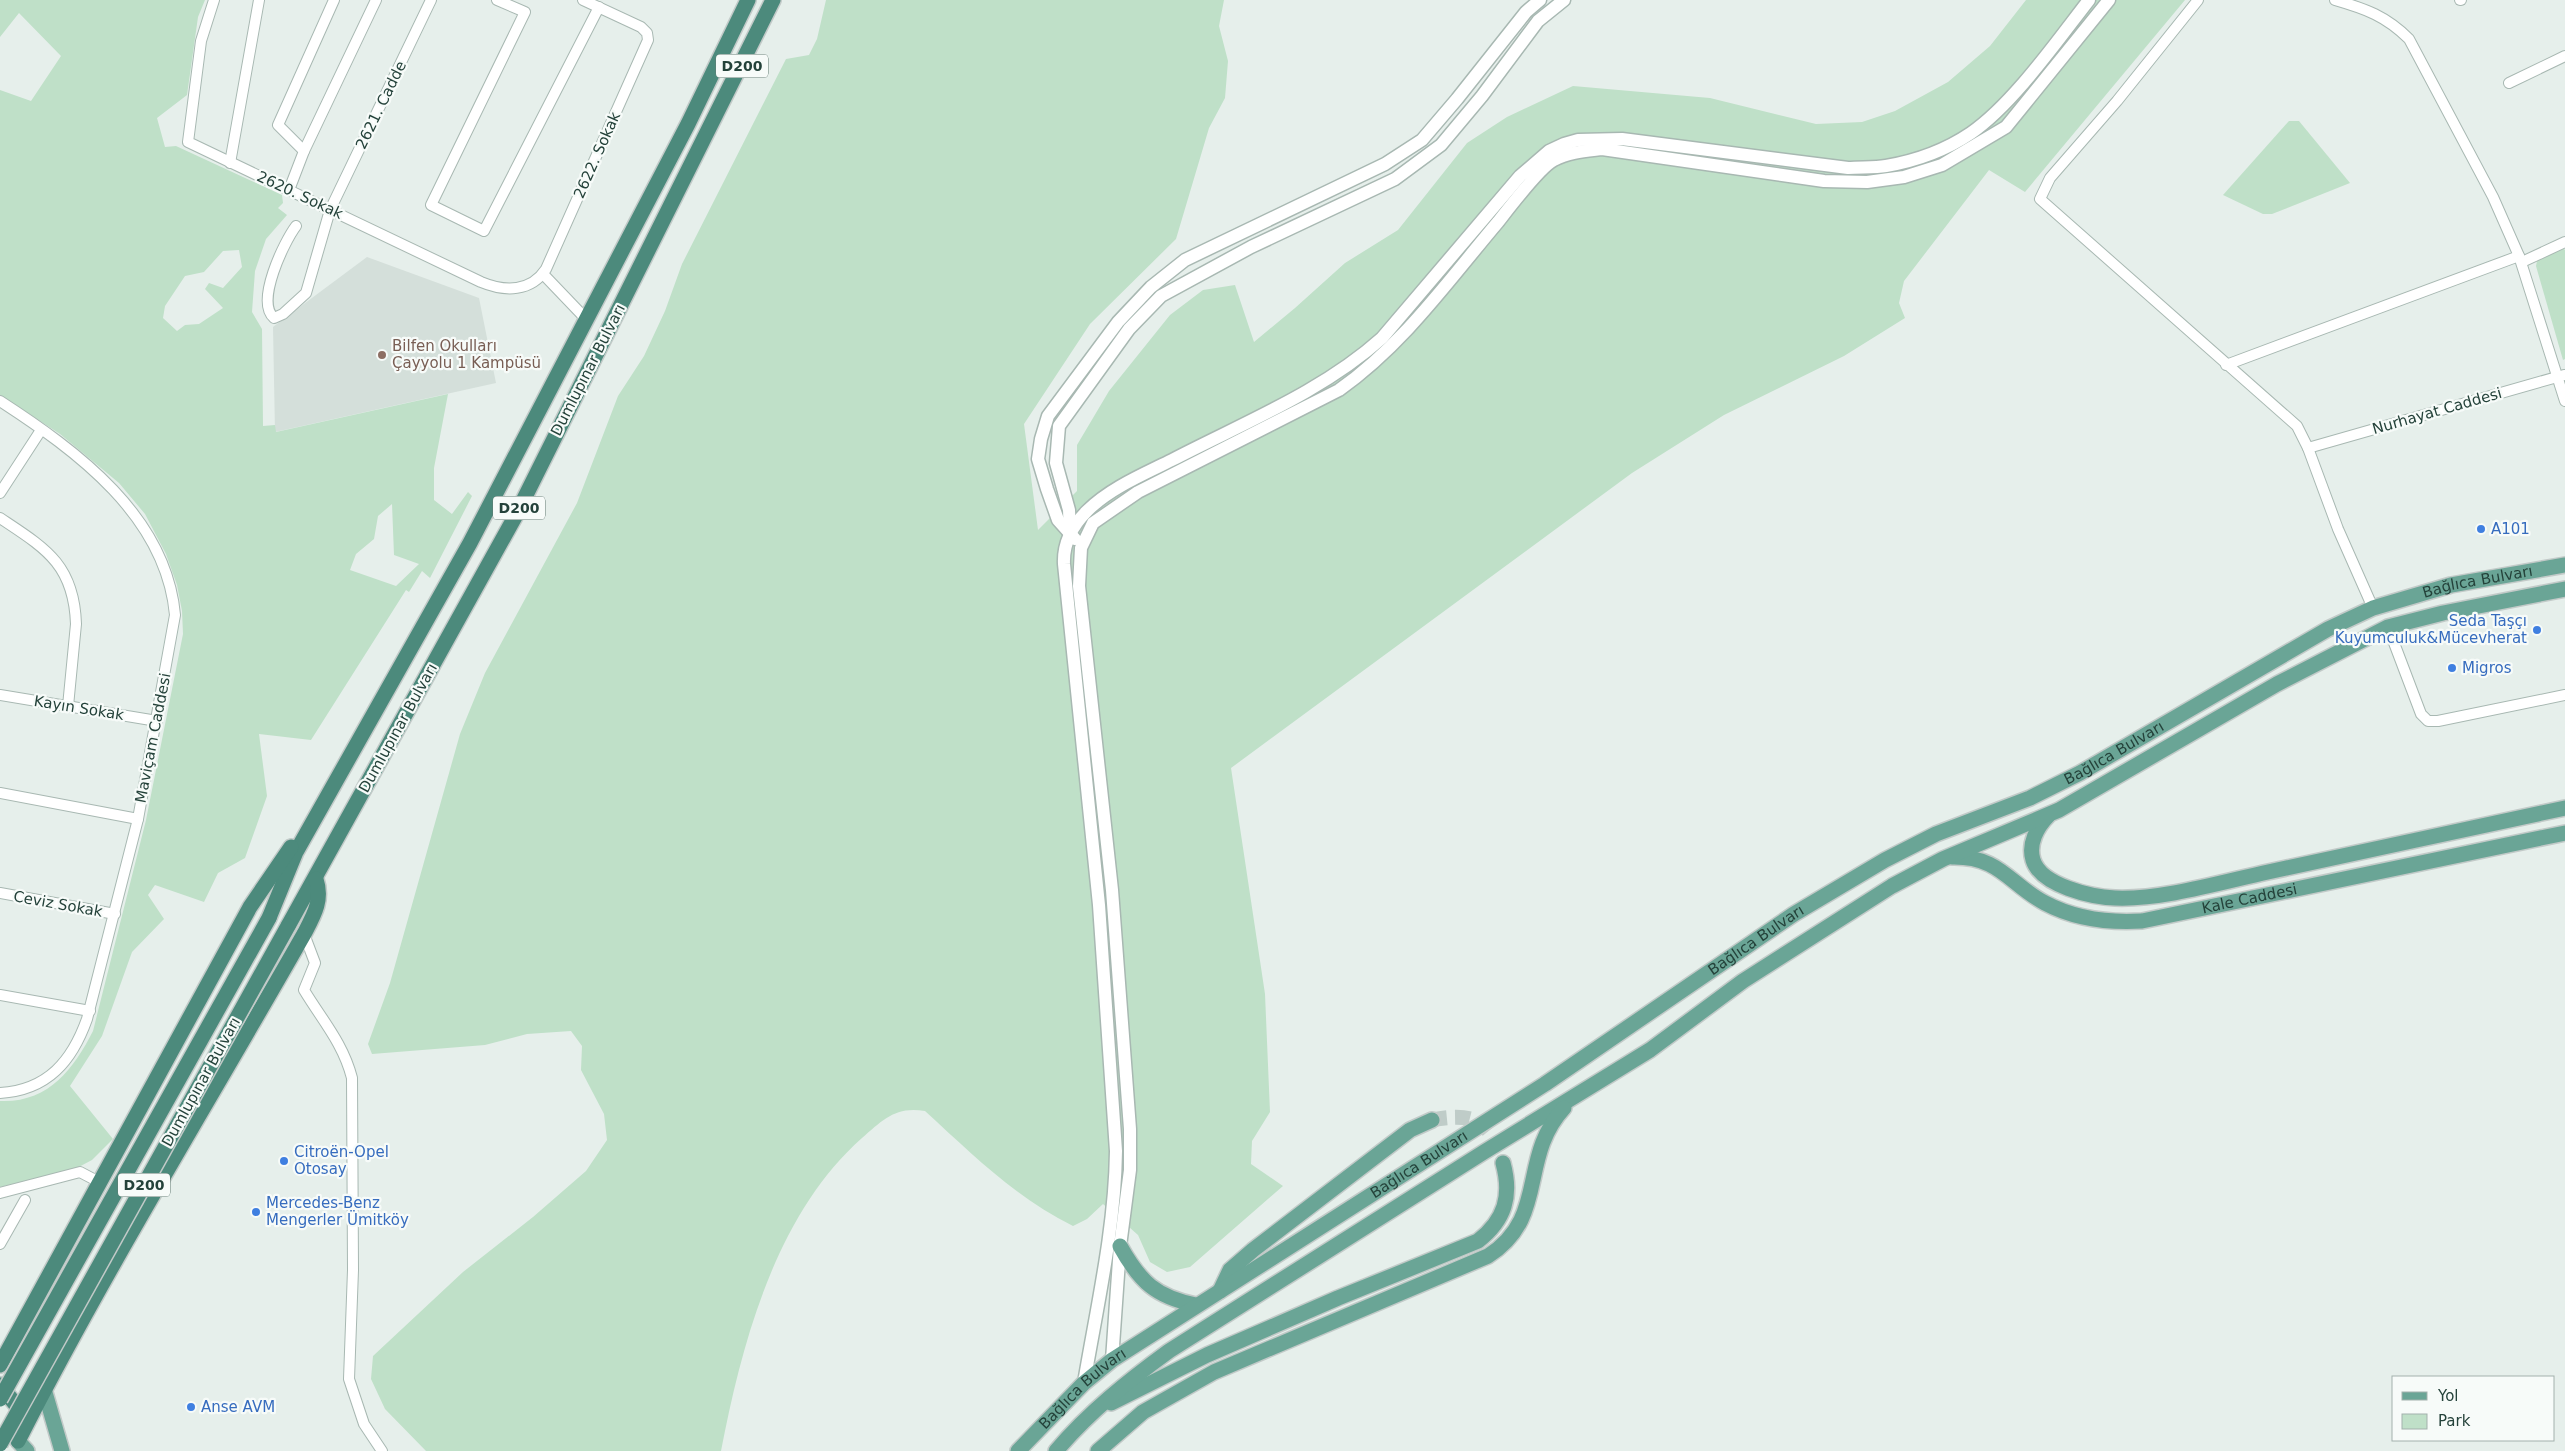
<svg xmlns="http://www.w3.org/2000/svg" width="2565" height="1451" viewBox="0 0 2565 1451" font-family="'DejaVu Sans',sans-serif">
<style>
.built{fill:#d4dfda}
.green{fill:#bfe0c8;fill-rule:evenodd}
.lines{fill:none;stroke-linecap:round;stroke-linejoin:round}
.primary-tunnel{stroke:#bfccc8;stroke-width:15;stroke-dasharray:15 8;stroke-linecap:butt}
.minor-casing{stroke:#a8b8b2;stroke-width:12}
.tertiary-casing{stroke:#a8b8b2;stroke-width:15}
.primary-casing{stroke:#c2cac8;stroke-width:18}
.trunk-casing{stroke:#c2cac8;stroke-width:18}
.minor{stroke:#fff;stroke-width:10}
.tertiary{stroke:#fff;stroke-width:12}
.primary{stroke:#6aa596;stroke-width:15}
.trunk{stroke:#4c8a7c;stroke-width:15}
.trunk-bridge-casing{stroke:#c2cac8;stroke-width:18;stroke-linecap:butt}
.trunk-bridge{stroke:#4c8a7c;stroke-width:15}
.education-dot{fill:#8d6e63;stroke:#f7fbf9;stroke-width:2}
.shop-dot{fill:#3f7fe0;stroke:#f7fbf9;stroke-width:2}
.labels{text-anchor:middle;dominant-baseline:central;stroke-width:4.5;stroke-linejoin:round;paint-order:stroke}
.shield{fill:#f7fbf9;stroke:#637a73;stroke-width:1}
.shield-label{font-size:14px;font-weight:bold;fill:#24423a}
.street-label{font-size:15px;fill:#24423a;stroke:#f7fbf9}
.education-label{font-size:15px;fill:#785e54;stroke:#f7fbf9;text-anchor:start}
.shop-label{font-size:15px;fill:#366cbe;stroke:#f7fbf9;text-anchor:start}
</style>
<rect width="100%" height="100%" fill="#e6efeb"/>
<path class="built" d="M367 257 479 298 496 383 275 432 273 327Z"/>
<g class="green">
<path d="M0 0H205L198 17 187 95 157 118 165 147 176 146 282 195 283 203 278 208 287 215 266 239 255 271 252 312 262 329 263 426 275 425 276 432 448 394 434 468V500L452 514 468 492 472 496 430 578 422 571 409 592 406 590 311 740 259 734 267 796 245 858 218 873 204 902 155 885 148 895 164 919 132 952 102 1036 70 1086 113 1139 92 1160 73 1170 0 1187V1101C48 1103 73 1070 93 1031L146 820 183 634 182 611 177 585 166 554 145 514 119 483 60 434 0 395V90L31 101 61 56 19 13 0 37ZM239 250 242 267 223 288 209 283 205 289 223 308 199 324 185 325 177 331 163 318 165 306 185 276 204 272 223 251ZM392 504 394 555 419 564 396 586 350 570 356 554 374 539 378 516Z"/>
<path d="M826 0H1224L1219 26 1228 61 1225 98 1209 128 1176 239 1090 324 1024 424 1038 530 1077 491V445L1109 391 1170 315 1203 290 1235 285 1254 342 1295 308 1345 263 1398 230 1467 143 1507 117 1573 86 1710 98 1816 124 1862 122 1895 111 1948 82 1990 46 2026 0H2185L2025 192 1989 170 1904 281 1899 303 1905 318 1844 356 1724 415 1632 473 1231 768 1265 994 1270 1112 1252 1141 1251 1164 1283 1186 1190 1267 1167 1272 1150 1262 1138 1235 1103 1204 1087 1219 1073 1226C1016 1198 972 1154 925 1111 895 1106 883 1120 862 1138 776 1214 742 1342 721 1451H426L385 1409 371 1379 373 1356 463 1272 533 1217 586 1171 607 1140 604 1114 581 1070 582 1046 571 1031 527 1034 485 1045 372 1054 368 1044 390 983 460 734 485 673 577 503 618 396 644 356 665 311 682 264 786 59 809 55 817 39Z"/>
<path d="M2289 121H2299L2350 183 2272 214H2263L2223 195Z"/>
<path d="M2562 247 2565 250V359L2563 360 2536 266 2538 256Z"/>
</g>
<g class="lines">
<path class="primary-tunnel" d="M1432 1120C1474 1112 1491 1120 1503 1163"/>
<g class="minor-casing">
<g id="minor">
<path d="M214 0 201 41 188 142 481 282C505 292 531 292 546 269L648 40 647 33 641 27 583 0"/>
<path d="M497 0 525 12 431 205 484 231 599 7"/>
<path d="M2198 0 2117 101 2050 178 2040 199 2297 426 2308 448 2338 529 2373 608"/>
<path d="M2335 0C2366 9 2386 16 2409 39L2493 197 2519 256 2565 401"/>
<path d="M2460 0H2461"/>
<path d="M2509 83 2565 56"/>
<path d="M304 151 376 0"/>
<path d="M230 163 259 0"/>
<path d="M289 190 304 151 278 125 334 0"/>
<path d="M296 226C284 242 255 302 274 318L283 314 306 293 330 210 431 0"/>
<path d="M2522 262 2565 242"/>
<path d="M543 274 587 320"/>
<path d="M2226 365 2519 256"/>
<path d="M0 401C77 451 166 516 175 615L138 819 87 1019C72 1061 48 1090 0 1093"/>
<path d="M2308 448 2564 375"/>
<path d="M0 493 41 430"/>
<path d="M0 518C45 548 74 564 76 624L68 706"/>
<path d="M2388 627 2421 714 2428 721H2438L2565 695"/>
<path d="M0 695 157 721"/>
<path d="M0 793 138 819"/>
<path d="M0 893 115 914"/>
<path d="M304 934 315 963 304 990C322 1020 343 1043 352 1078L353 1270 349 1379 364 1424 382 1451"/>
<path d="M0 995 90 1011"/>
<path d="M0 1193 80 1172 101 1183"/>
<path d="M0 1244 25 1200"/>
</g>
</g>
<g class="tertiary-casing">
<g id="tertiary">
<path d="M1070 533 1069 510 1056 463 1059 426 1129 329 1161 296 1251 247 1395 179 1441 145 1482 96 1538 21 1564 0"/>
<path d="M1075 539 1058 520 1047 489 1038 459 1041 439 1048 416 1118 322 1151 287 1185 260 1385 164 1422 140 1457 99 1526 12 1540 0"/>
<path d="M1112 1360 1120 1246 1130 1170V1129L1112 890 1079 586 1081 548 1093 523 1138 492 1339 390C1403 345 1448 281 1498 222 1509 208 1540 167 1554 160 1569 152 1586 151 1602 149L1824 181 1867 182 1904 177 1942 165 2006 127 2109 0"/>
<path d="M1084 1383C1097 1306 1115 1229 1116 1151L1099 905 1064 564C1063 543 1072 526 1087 511 1110 488 1144 474 1172 460 1243 423 1322 392 1382 338L1520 176 1549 151 1564 144 1578 140 1622 139 1848 168C1861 167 1874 168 1886 166 1915 161 1946 150 1971 133 2013 104 2057 41 2089 0"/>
</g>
</g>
<g class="primary-casing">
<g id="primary">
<path d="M2048 816C2037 827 2028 844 2033 860 2041 886 2092 897 2115 898 2162 900 2222 882 2268 872 2367 851 2466 829 2565 808"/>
<path id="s1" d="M1952 857C2000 856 2009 884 2045 903 2075 919 2109 923 2142 921L2565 833"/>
<path d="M1120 1246C1140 1282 1156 1297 1196 1305"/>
<path d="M1220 1291 1230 1270 1253 1250 1410 1130 1432 1120"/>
<path d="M44 1389 62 1451"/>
<path d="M1111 1403 1207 1355 1338 1298 1478 1241C1505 1220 1512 1196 1503 1163"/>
<path d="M18 1441 27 1451"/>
<path id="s2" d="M1018 1451 1084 1383 1112 1360 1545 1084 1794 914 1885 860 1936 834 2030 798 2080 773 2328 629 2373 608 2451 585 2565 565"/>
<path d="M1056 1451C1089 1412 1128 1381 1169 1351L1484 1152 1650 1050 1743 981 1892 886 1943 859 2059 810 2277 684 2388 627 2443 613 2565 589"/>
<path d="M1098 1451 1143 1412 1214 1372 1488 1256C1549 1217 1518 1158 1564 1108"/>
</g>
</g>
<g class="trunk-casing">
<g id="trunk">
<path d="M269 918 296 852 470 543 688 124 748 0"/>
<path d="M288 926 516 515 773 0"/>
<path d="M0 1365 250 907 291 847"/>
<path d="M0 1385 16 1405 26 1406 33 1403"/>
<path d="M18 1441C106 1268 208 1103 304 934 314 915 323 900 316 879"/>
</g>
</g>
<use href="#minor" class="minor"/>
<use href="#tertiary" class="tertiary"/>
<use href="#primary" class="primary"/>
<use href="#trunk" class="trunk"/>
<g class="trunk-bridge-casing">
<g id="trunk-bridge">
<path d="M0 1399 269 918"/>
<path d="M0 1444 288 926"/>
</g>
</g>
<use href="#trunk-bridge" class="trunk-bridge"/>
</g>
<circle class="education-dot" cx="382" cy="355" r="5"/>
<g class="shop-dot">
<circle cx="2481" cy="529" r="5"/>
<circle cx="2537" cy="630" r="5"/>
<circle cx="2452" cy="668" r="5"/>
<circle cx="284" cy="1161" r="5"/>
<circle cx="256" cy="1212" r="5"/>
<circle cx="191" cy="1407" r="5"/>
</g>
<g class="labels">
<g class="shield">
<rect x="716" y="54.5" width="52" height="23" rx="4"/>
<rect x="493" y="496.5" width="52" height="23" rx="4"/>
<rect x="118" y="1173.5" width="52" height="23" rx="4"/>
</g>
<g class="shield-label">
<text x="742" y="66">D200</text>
<text x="519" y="508">D200</text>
<text x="144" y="1185">D200</text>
</g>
<g class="street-label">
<text transform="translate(381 105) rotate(-64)">2621. Cadde</text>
<text transform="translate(597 155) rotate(-66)">2622. Sokak</text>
<text transform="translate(300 195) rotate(25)">2620. Sokak</text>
<text transform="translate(588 370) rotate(-63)">Dumlupınar Bulvarı</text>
<text transform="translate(2437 411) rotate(-16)">Nurhayat Caddesi</text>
<text stroke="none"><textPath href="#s2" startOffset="1710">Bağlıca Bulvarı</textPath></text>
<text transform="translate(79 708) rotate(9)">Kayın Sokak</text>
<text transform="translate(398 728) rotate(-61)">Dumlupınar Bulvarı</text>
<text transform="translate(153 738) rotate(-79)">Maviçam Caddesi</text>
<text stroke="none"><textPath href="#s2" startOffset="1305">Bağlıca Bulvarı</textPath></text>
<text stroke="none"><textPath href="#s1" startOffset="316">Kale Caddesi</textPath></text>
<text transform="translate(58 904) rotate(10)">Ceviz Sokak</text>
<text stroke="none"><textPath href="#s2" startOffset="900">Bağlıca Bulvarı</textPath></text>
<text transform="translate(201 1082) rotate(-61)">Dumlupınar Bulvarı</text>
<text stroke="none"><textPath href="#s2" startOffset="495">Bağlıca Bulvarı</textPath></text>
<text stroke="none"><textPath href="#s2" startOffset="90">Bağlıca Bulvarı</textPath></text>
</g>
<g class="education-label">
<text x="392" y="346">Bilfen Okulları<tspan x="392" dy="17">Çayyolu 1 Kampüsü</tspan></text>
</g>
<g class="shop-label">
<text x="2491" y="529">A101</text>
<text x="2527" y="621" text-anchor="end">Seda Taşçı<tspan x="2527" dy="17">Kuyumculuk&amp;Mücevherat</tspan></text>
<text x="2462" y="668">Migros</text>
<text x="294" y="1152">Citroën-Opel<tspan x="294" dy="17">Otosay</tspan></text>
<text x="266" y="1203">Mercedes-Benz<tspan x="266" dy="17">Mengerler Ümitköy</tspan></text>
<text x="201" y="1407">Anse AVM</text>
</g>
</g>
<rect x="2392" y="1376" width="162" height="65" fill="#f7fbf9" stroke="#a3b1ad"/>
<rect x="2402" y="1392" width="25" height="8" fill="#6aa596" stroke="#a3b1ad"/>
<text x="2438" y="1401" font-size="15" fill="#24423a">Yol</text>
<rect x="2402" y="1414" width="25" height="15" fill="#bfe0c8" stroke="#a3b1ad"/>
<text x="2438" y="1426" font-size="15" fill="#24423a">Park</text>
</svg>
